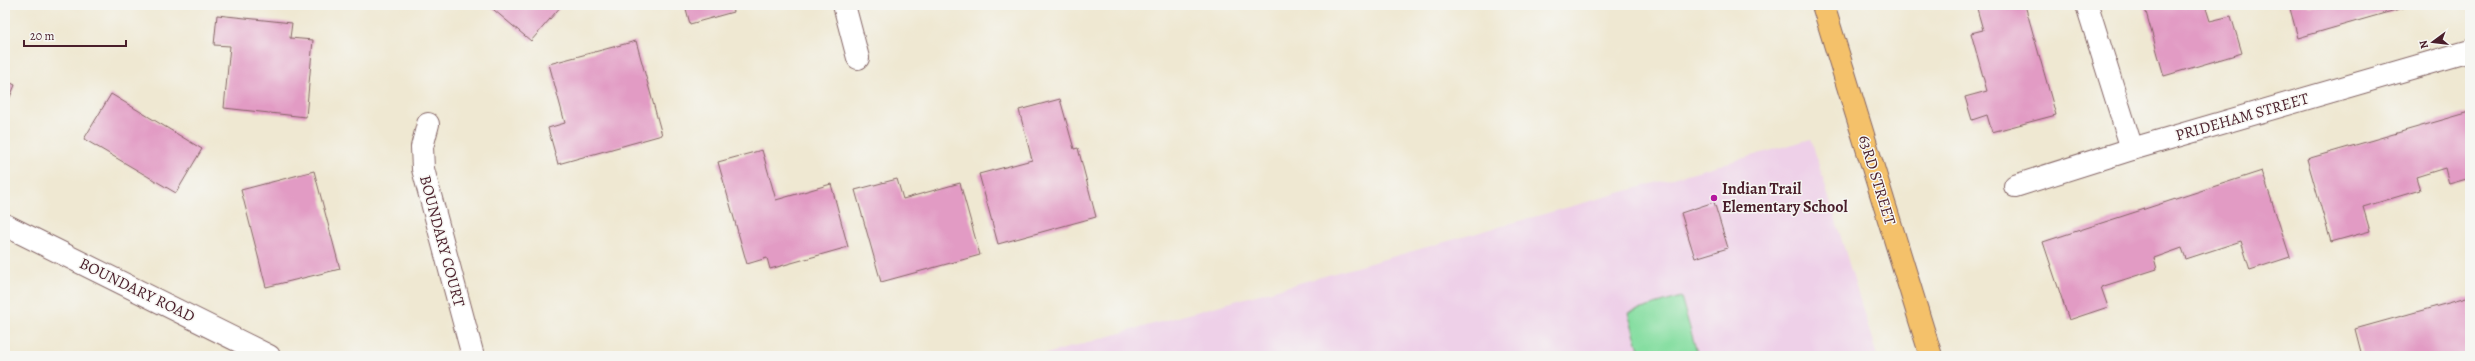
<svg xmlns="http://www.w3.org/2000/svg" width="2475" height="361" viewBox="0 0 2475 361" font-family="Alegreya,serif">
<style>
.built{fill:#eed0e8}
.green{fill:#86dea1;stroke:#687e66}
.building{fill:#e29bc4}
.lines{fill:none;stroke-linecap:round;stroke-linejoin:round}
.minor-casing{stroke:#846565;stroke-width:24}
.major-casing{stroke:#846565;stroke-width:24}
.minor{stroke:#fff;stroke-width:22}
.major{stroke:#f4c16a;stroke-width:22}
.poi-dot{fill:#b5179e;stroke:#f6f6f2;stroke-width:1.5}
.labels{text-anchor:middle;dominant-baseline:central;stroke-width:3;stroke-linejoin:round;paint-order:stroke}
.street-label{font-size:16px;fill:#4a1f2b;stroke:#f6f6f2}
.poi-label{font-size:16px;font-weight:bold;fill:#4a1f2b;stroke:#f6f6f2;text-anchor:start}
</style>
<rect width="100%" height="100%" fill="#f6f6f2"/>
<filter id="ink" filterUnits="userSpaceOnUse"><feTurbulence type="fractalNoise" baseFrequency=".025" numOctaves="2"/><feDisplacementMap in="SourceGraphic" scale="8" xChannelSelector="R" yChannelSelector="G"/><feConvolveMatrix kernelMatrix="1 2 1 2 8 2 1 2 1" color-interpolation-filters="sRGB"/></filter>
<filter id="wash" filterUnits="userSpaceOnUse"><feTurbulence type="fractalNoise" baseFrequency=".012" numOctaves="4" result="noise"/><feDisplacementMap in="SourceGraphic" scale="16" xChannelSelector="R" yChannelSelector="G"/><feGaussianBlur stdDeviation="0.9" result="paint"/><feColorMatrix in="noise" values="0 0 0 0 0 0 0 0 0 0 0 0 0 0 0 0 0 1.4 0 .05"/><feComposite in="paint" operator="in"/></filter>
<g filter="url(#wash)">
<rect width="100%" height="100%" fill="#efe8d2"/>
<path class="built" d="M1811 139 1877 356H1039L1388 258Z"/>
<path class="green" d="M1681 297 1698 356H1641L1628 313Z"/>
<g id="blocks">
<g class="building">
<path d="M488 5H562L531 41Z"/>
<path d="M685 5H731L733 12 690 24Z"/>
<path d="M1976 5H2025L2056 115 1992 132 1987 115 1972 120 1965 97 1987 91 1971 33 1983 30Z"/>
<path d="M2144 5H2205L2210 21 2231 16 2242 53 2164 76Z"/>
<path d="M2289 5H2413L2298 38Z"/>
<path d="M217 15 292 23 290 38 313 40 306 117 224 108 230 46 214 45Z"/>
<path d="M636 41 662 135 558 164 548 128 565 123 549 64Z"/>
<path d="M5 80 15 85 5 109Z"/>
<path d="M111 94 202 149 176 193 84 139Z"/>
<path d="M1060 99 1074 149 1078 148 1096 217 998 244 979 174 1032 160 1019 110Z"/>
<path d="M2470 112V178L2449 184 2445 168 2416 177 2420 190 2363 207 2370 231 2331 242 2307 159Z"/>
<path d="M762 150 776 200 831 184 848 247 770 269 767 258 747 264 718 162Z"/>
<path d="M314 171 340 269 266 287 241 190Z"/>
<path d="M2262 171 2290 257 2250 270 2241 241 2186 259 2182 248 2154 258 2157 269 2101 287 2108 307 2069 320 2043 242Z"/>
<path d="M897 179 903 199 960 183 980 255 881 282 855 190Z"/>
<path d="M1714 202 1728 248 1695 258 1681 213Z"/>
<path d="M2470 297V356H2362L2355 329Z"/>
</g>
</g>
</g>
<g filter="url(#ink)">
<use href="#blocks" fill-opacity="0" stroke="#846565" stroke-width="1"/>
<g class="lines">
<g class="minor-casing">
<g id="minor">
<path d="M844 5 858 58"/>
<path d="M2087 5 2132 149"/>
<path d="M428 124 422 147 423 169 473 356"/>
<path d="M2015 186 2132 149 2470 51"/>
<path d="M5 225 269 356"/>
</g>
</g>
<g class="major-casing">
<path id="major" d="M1823 5 1931 356"/>
</g>
<use href="#minor" class="minor"/>
<use href="#major" class="major"/>
</g>
</g>
<circle class="poi-dot" cx="1714" cy="198" r="4"/>
<g class="labels">
<g class="street-label">
<text transform="translate(2242 117) rotate(-16)">PRIDEHAM STREET</text>
<text transform="translate(1877 180) rotate(73)">63RD STREET</text>
<text transform="translate(442 241) rotate(75)">BOUNDARY COURT</text>
<text transform="translate(137 290) rotate(26)">BOUNDARY ROAD</text>
</g>
<g class="poi-label">
<text x="1722" y="189">Indian Trail<tspan x="1722" dy="18">Elementary School</tspan></text>
</g>
</g>
<rect width="2475" height="361" fill="none" stroke="#f6f6f2" stroke-width="20"/>
<g transform="translate(2433 42) rotate(255)" stroke="#f6f6f2" stroke-width="3" paint-order="stroke">
<path d="M0-3L7 15L0 10L-7 15Z" fill="#4a1f2b"/>
<text y="-6" font-size="11" font-weight="bold" text-anchor="middle" fill="#4a1f2b">N</text>
</g>
<path d="M24 40v6h102v-6" fill="none" stroke="#4a1f2b" stroke-width="2"/>
<text x="30" y="40" font-size="12" fill="#4a1f2b" stroke="#f6f6f2" stroke-width="3" paint-order="stroke">20 m</text>
</svg>
